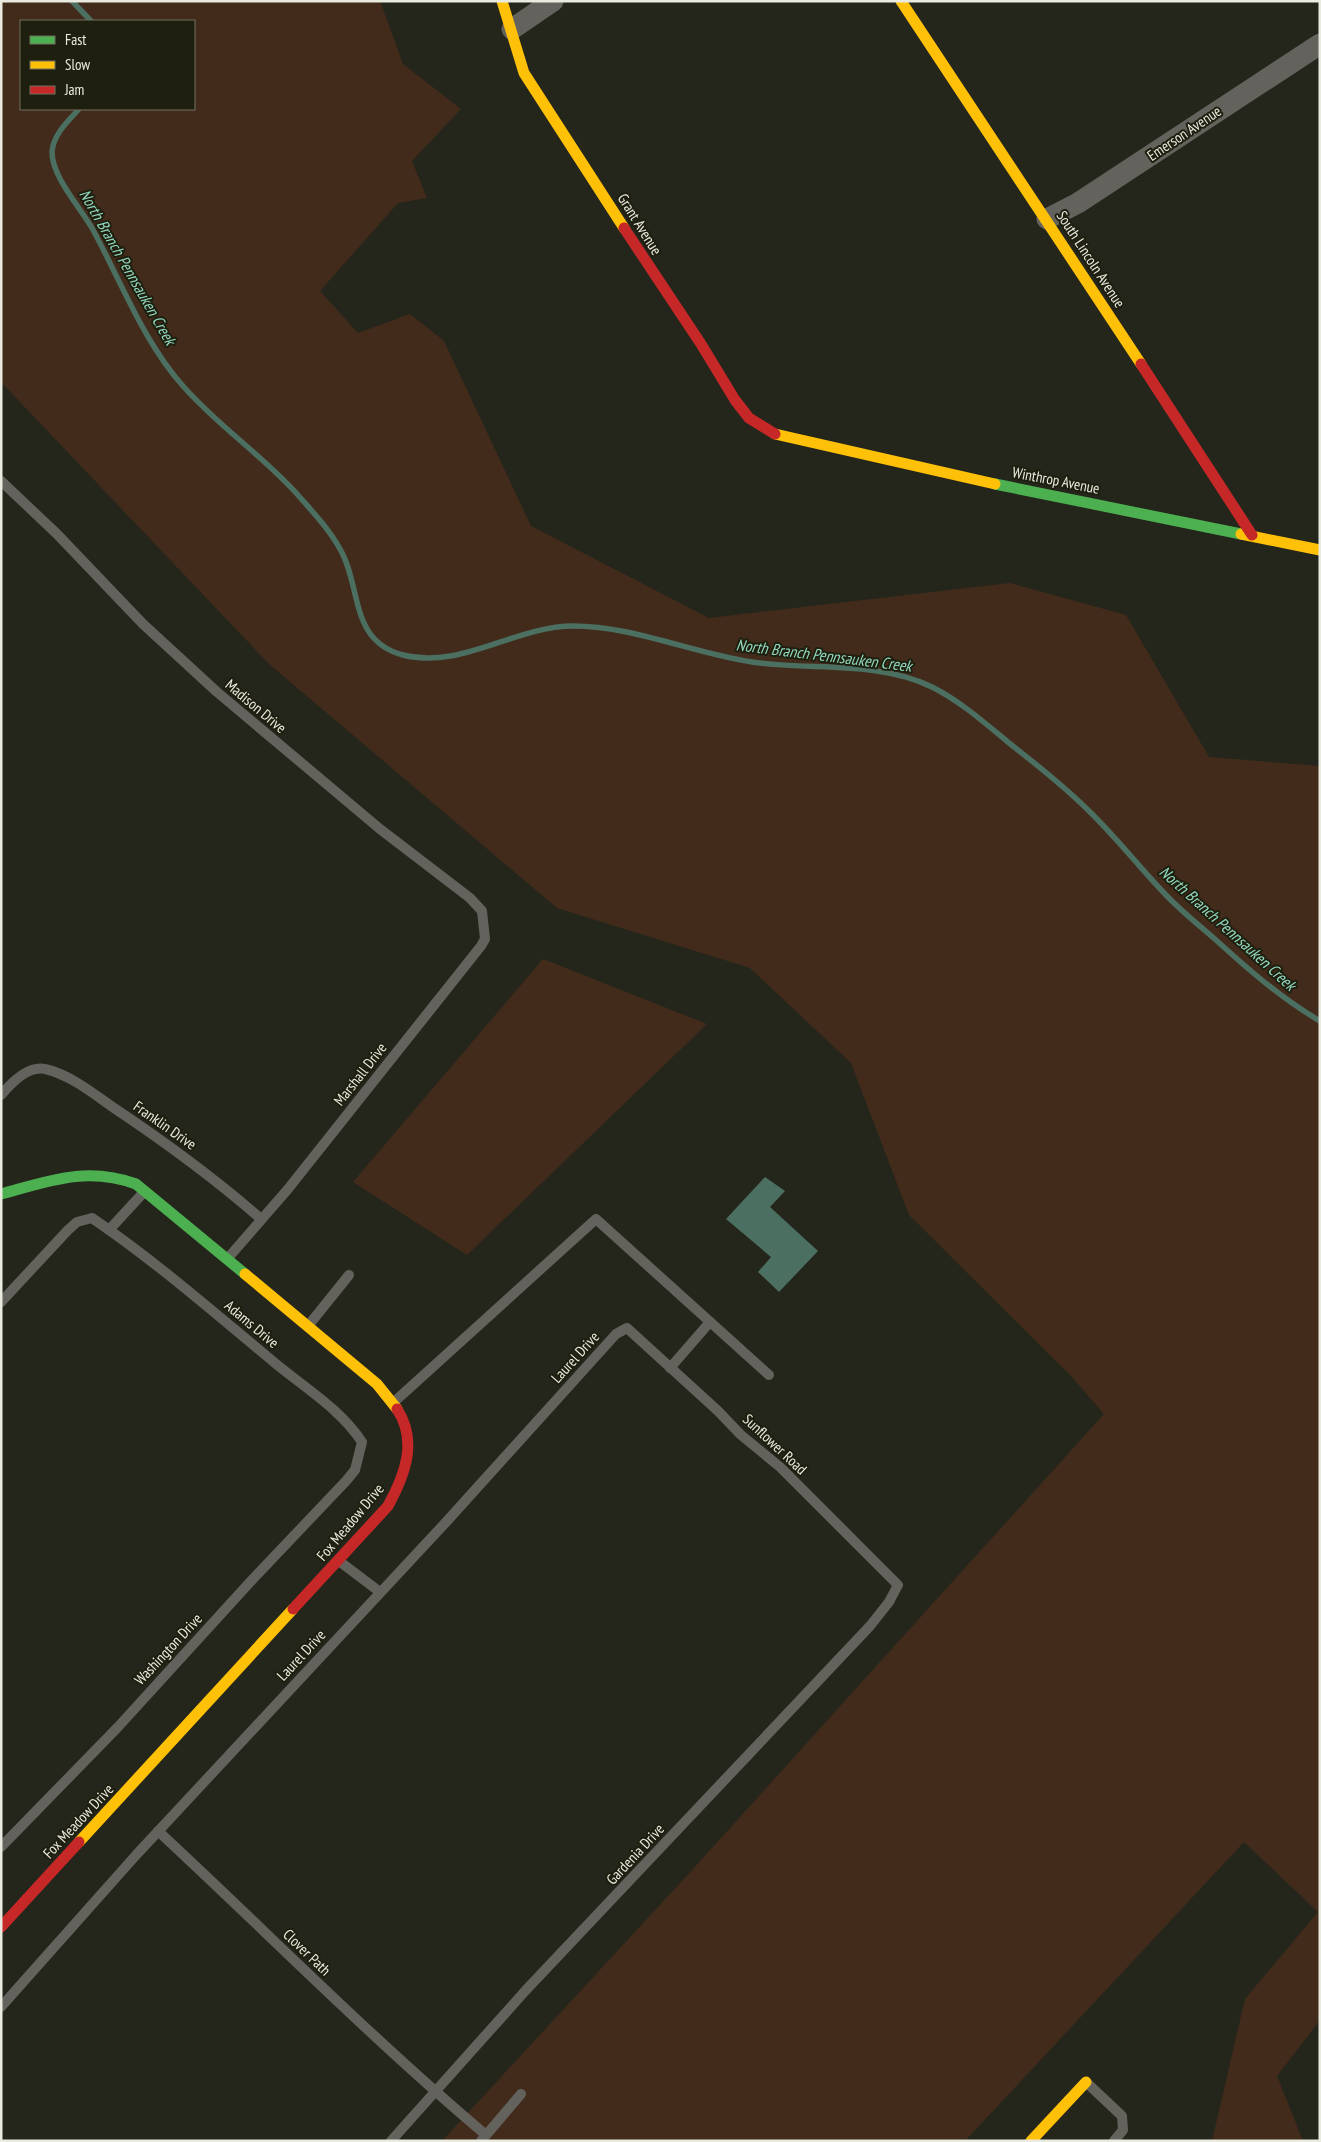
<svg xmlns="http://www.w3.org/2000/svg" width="1321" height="2142" viewBox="0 0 1321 2142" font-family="'PT Sans Narrow',sans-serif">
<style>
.green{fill:#432b1b;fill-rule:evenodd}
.water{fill:#4b6f61}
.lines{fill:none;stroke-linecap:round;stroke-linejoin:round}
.stream{stroke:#4b6f61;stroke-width:5.5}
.lane{stroke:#64625d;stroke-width:10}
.street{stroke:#64625d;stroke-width:21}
.fast{stroke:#4caf50;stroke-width:11}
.slow{stroke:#ffc107;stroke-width:11}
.jam{stroke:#c62828;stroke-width:11}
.labels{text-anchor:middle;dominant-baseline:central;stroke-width:4;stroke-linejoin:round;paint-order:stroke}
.street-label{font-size:15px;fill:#eaebe0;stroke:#1f1f0f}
.water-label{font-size:16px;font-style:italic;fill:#91d8be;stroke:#1f1f0f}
</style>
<rect width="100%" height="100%" fill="#24261c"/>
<g class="green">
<path d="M1 1H380L403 64 461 109 412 161 427 198 398 203 320 291 358 333 410 314 444 341 531 526 709 618 1010 583 1126 615 1209 757 1320 766V2020L1277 2076 1303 2141H1212L1245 1999 1318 1912 1244 1842 965 2141H442L693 1869 1104 1414 1071 1376 909 1215 851 1063 750 968 557 908 269 664 1 382ZM21 21H194V109H21Z"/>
<path d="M543 959 707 1024 467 1255 353 1182Z"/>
</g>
<path class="water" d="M765 1177 785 1191 770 1207 818 1251 779 1292 758 1272 771 1257 726 1219Z"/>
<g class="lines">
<g class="stream">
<path d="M72 1 91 21"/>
<path d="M79 109C68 121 53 135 52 152 52 177 80 207 92 228 121 281 143 341 183 386 218 426 262 455 297 494 312 511 329 529 340 549 362 587 349 641 403 655 461 670 515 626 573 626 634 626 691 653 752 662 809 671 878 660 932 687 960 701 985 723 1009 743 1036 764 1064 786 1089 811 1116 837 1139 867 1165 894 1181 911 1200 926 1217 941 1249 970 1282 999 1320 1021"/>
</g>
<g class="lane">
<path d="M1 481 57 534 143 624 217 692 380 829 470 898 482 911 485 939 481 946 288 1189 228 1258"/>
<path d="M1 1095C11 1083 28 1065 45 1069 69 1074 94 1094 114 1108 165 1142 214 1178 260 1218"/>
<path d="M109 1230 144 1192"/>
<path d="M1 1302 68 1230 77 1222 92 1218C155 1261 211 1310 269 1358 300 1385 339 1407 362 1442L355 1470 346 1481 251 1581 118 1727 1 1847"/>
<path d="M308 1326 349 1275"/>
<path d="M670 1368 710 1322"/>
<path d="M394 1402 596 1219 769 1375"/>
<path d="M339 1561 380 1592"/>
<path d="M158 1831C267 1932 372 2039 486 2135"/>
<path d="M1 2007 137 1854 447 1521 616 1334 627 1328 718 1411 741 1435 780 1467 898 1585 889 1602 870 1626 526 1990 391 2141"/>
<path d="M1087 2083 1122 2116 1123 2130 1114 2141"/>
<path d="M481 2141 521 2094"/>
</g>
<g class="street">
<path d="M512 29 553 1"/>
<path d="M1047 219 1078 203 1320 44"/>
</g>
<g class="fast">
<path d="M995 484 1241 534"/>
<path d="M1 1194C49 1181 87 1166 136 1184L245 1274"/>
</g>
<g class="slow">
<path d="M502 1 524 73 624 228"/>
<path d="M901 1 1141 364"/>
<path d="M775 434 995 484"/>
<path d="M1241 534 1320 550"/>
<path d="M245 1274 377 1384 397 1409"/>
<path d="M79 1842 293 1609"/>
<path d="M1031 2141 1086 2082"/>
</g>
<g class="jam">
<path d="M624 228 701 344 735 400 749 418 775 434"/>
<path d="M1141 364 1252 535"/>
<path d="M293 1609 388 1506C405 1475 418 1441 397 1409"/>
<path d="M1 1927 79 1842"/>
</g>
</g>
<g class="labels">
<g class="street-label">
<text transform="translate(1184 133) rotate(-34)">Emerson Avenue</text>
<text transform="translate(640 224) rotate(58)">Grant Avenue</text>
<text transform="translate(1091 259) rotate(57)">South Lincoln Avenue</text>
<text transform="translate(1056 480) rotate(11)">Winthrop Avenue</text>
<text transform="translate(256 706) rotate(40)">Madison Drive</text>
<text transform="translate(360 1074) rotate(-52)">Marshall Drive</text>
<text transform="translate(165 1125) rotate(35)">Franklin Drive</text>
<text transform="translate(252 1324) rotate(40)">Adams Drive</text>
<text transform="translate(575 1357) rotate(-48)">Laurel Drive</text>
<text transform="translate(775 1444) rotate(43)">Sunflower Road</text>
<text transform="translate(350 1522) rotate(-50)">Fox Meadow Drive</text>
<text transform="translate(168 1649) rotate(-47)">Washington Drive</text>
<text transform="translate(301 1655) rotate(-47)">Laurel Drive</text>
<text transform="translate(78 1821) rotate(-47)">Fox Meadow Drive</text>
<text transform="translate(635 1854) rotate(-47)">Gardenia Drive</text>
<text transform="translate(307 1952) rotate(44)">Clover Path</text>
</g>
<g class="water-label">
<text transform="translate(128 267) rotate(60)">North Branch Pennsauken Creek</text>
<text transform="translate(824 655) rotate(7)">North Branch Pennsauken Creek</text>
<text transform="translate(1228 928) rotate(42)">North Branch Pennsauken Creek</text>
</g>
</g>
<rect width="1321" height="2142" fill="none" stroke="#eaebe0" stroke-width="5"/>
<rect x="20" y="20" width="175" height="90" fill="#1f1f0f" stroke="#707163"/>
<rect x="30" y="36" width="25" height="8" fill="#4caf50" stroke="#707163"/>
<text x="65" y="45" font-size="15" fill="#eaebe0">Fast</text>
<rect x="30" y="61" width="25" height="8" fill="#ffc107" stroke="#707163"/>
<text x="65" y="70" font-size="15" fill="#eaebe0">Slow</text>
<rect x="30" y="86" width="25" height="8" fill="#c62828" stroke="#707163"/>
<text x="65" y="95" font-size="15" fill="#eaebe0">Jam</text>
</svg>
